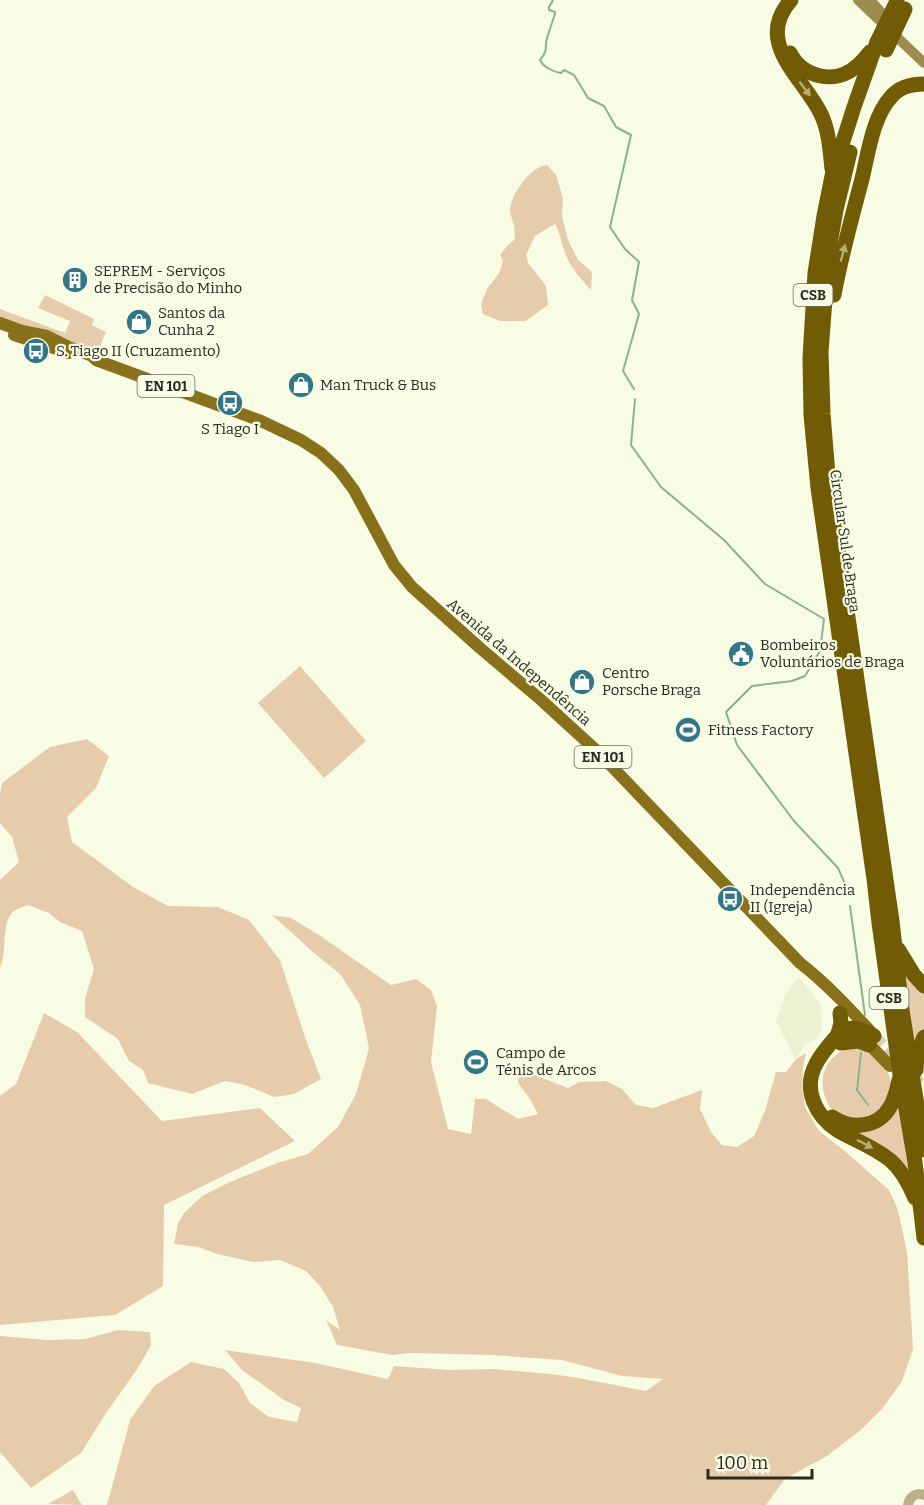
<svg xmlns="http://www.w3.org/2000/svg" width="924" height="1505" viewBox="0 0 924 1505" font-family="Bitter,serif">
<style>
.built{fill:#edf0d1}
.green{fill:#e7ccac}
.lines{fill:none;stroke-linecap:round;stroke-linejoin:round}
.stream{stroke:#89b295;stroke-width:2}
.primary-tunnel{stroke:#cfd2be;stroke-width:12;stroke-dasharray:12 6;stroke-linecap:butt}
.tertiary{stroke:#bcb089;stroke-width:10}
.secondary{stroke:#9e8b50;stroke-width:10}
.primary{stroke:#89711c;stroke-width:12}
.motorway{stroke:#715b04;stroke-width:15}
.motorway-bridge{stroke:#715b04;stroke-width:15}
.oneway{fill:#b5ac74}
.labels{text-anchor:middle;dominant-baseline:central;stroke-width:4.5;stroke-linejoin:round;paint-order:stroke}
.shield{fill:#f9fce5;stroke:#67695c;stroke-width:1.5}
.shield-label{font-size:14px;font-weight:bold;fill:#292a21}
.poi-label{font-size:15px;fill:#292a21;stroke:#f9fce5;text-anchor:start}
.street-label{font-size:15px;fill:#292a21;stroke:#f9fce5}
</style>
<rect width="100%" height="100%" fill="#f9fce5"/>
<path class="built" d="M799 977 821 1005 822 1030 815 1039 804 1046 796 1059 791 1053 790 1047 776 1022 786 993Z"/>
<g class="green">
<path d="M547 165 556 175 563 198 562 216 568 240 578 260 592 272 591 290C581 279 569 266 565 252 561 242 560 233 555 224L535 236 526 255 528 263 546 286 548 305 526 321H500L483 314 481 304 487 289 499 273 503 261 500 255 507 246 515 239C514 234 515 229 514 225 513 220 510 215 510 211 510 195 531 166 547 165Z"/>
<path d="M45 295 94 319 92 325 106 332 97 354 45 330 28 326 17 325 0 319V309L65 333 70 321 38 308Z"/>
<path d="M300 666 366 741 324 778 258 703Z"/>
<path d="M87 739 109 756 96 788 67 817 72 842 133 887 168 906 218 907 249 920 280 960 306 1040 321 1079 294 1094 274 1097 245 1085 225 1081 192 1094 148 1083 143 1070 129 1061 118 1039 85 1017V998L94 969 82 931 60 922 49 913 28 905C24 907 18 908 14 911 0 923 8 951 0 968V880L19 862 12 837 0 823V793L2 783 50 747Z"/>
<path d="M272 915 291 918 319 935 391 985 416 979 431 990 437 1006 431 1062 448 1129 471 1134 475 1099H486L518 1119 538 1114 530 1099 518 1083 519 1074 529 1073 568 1088 579 1082 606 1081 622 1089 636 1105 653 1108 702 1090 700 1109 711 1132 722 1145 737 1147 754 1136 765 1111 776 1072H786L796 1059 806 1053 803 1067 802 1086 805 1107 819 1131 846 1152 889 1190 898 1210 907 1252 913 1349 902 1381 882 1409 862 1429 827 1456 785 1479 766 1505H107L130 1420 154 1386 191 1362 224 1369 239 1383 250 1403 269 1417 297 1422 301 1408 284 1400 242 1370 225 1350 315 1363 388 1379 394 1366 449 1370 493 1369 550 1374 573 1377 646 1391 663 1379 622 1376 562 1360 492 1355 409 1353 392 1355 337 1345 326 1320 340 1330 333 1307 320 1286 306 1271 280 1260 253 1262 217 1254 198 1247 174 1244 178 1223 184 1213 202 1196 230 1182 277 1163 308 1154 338 1127 356 1094 369 1048 360 1005 341 975 313 952Z"/>
<path d="M903 970 924 993V1029L920 1033 915 1053Z"/>
<path d="M44 1013 77 1032 162 1121 260 1108 295 1141 164 1205 163 1286 115 1315 0 1325V1096L16 1084Z"/>
<path d="M848 1048C856 1048 865 1048 871 1053 884 1062 895 1079 890 1095 888 1102 874 1115 869 1121L834 1113C816 1089 818 1061 848 1048Z"/>
<path d="M899 1106 910 1178 852 1130C874 1133 888 1126 899 1106Z"/>
<path d="M118 1330 150 1332 151 1345 138 1368 106 1413 81 1453 31 1488 0 1452V1336L47 1340 85 1339Z"/>
<path d="M73 1490 82 1505 48 1504Z"/>
</g>
<g class="lines">
<g class="stream">
<path d="M553 0 549 7V10L555 12V14C552 22 550 30 547 38 544 47 549 50 540 60 543 67 554 72 561 73L564 70 574 75 588 98 604 106 616 127 631 135 610 227 625 249 639 262 632 300 639 314 623 371 634 389"/>
<path d="M635 399 631 445 661 487 724 540 765 584 824 619 820 651 805 676 792 681 752 686 726 712 737 745 794 821 838 868 848 891"/>
<path d="M850 906 865 1015"/>
<path d="M861 1053 857 1090 868 1105"/>
</g>
<path class="primary-tunnel" d="M874 1036 924 1088"/>
<path class="tertiary" d="M908 1505C909 1497 916 1492 924 1495"/>
<g class="secondary">
<path d="M858 0 924 63"/>
<path d="M870 0 891 23"/>
</g>
<g class="primary">
<path d="M0 323 22 331 47 336 69 347 92 356 96 360 261 421 301 440 321 453 339 470 354 490 394 565 412 587 480 648 540 699 597 751 800 963C826 983 850 1009 873 1034"/>
<path d="M14 335 69 353"/>
<path d="M864 1039 890 1066"/>
</g>
<g class="motorway">
<path d="M791 0C753 43 804 78 821 114 829 131 830 150 832 169"/>
<path d="M877 42 854 107 832 176 824 216 815 273 810 358 811 415 818 488 874 879 879 923 900 1074 915 1162 924 1238"/>
<path d="M790 53C803 78 836 85 857 66 862 62 866 57 870 52"/>
<path d="M850 152 836 210 831 238 828 260 821 352 823 414 829 486 892 921 902 1010 924 1150"/>
<path d="M834 295C841 256 852 217 862 179 868 154 873 116 891 97 899 87 912 84 924 84"/>
<path d="M898 949 914 975 924 986"/>
<path d="M874 1036C860 1028 850 1023 837 1036 829 1045 820 1055 815 1066 803 1090 816 1116 837 1130 854 1140 874 1147 890 1160 902 1170 909 1184 915 1198"/>
<path d="M837 1037 841 1023 840 1013"/>
<path d="M841 1043 858 1041 869 1045"/>
<path d="M916 1070 917 1055 924 1037"/>
<path d="M832 1117C851 1130 878 1128 890 1107 895 1099 897 1089 899 1080"/>
</g>
<g class="motorway-bridge">
<path d="M877 42 897 1"/>
<path d="M886 50 905 9"/>
</g>
</g>
<defs><path id="oneway-solid" d="M-6-.8H1V-3.2L6.5 0L1 3.2V.8H-6Z" transform="scale(1.5)"/></defs>
<g class="oneway">
<use href="#oneway-solid" transform="translate(805 89) rotate(53)"/>
<use href="#oneway-solid" transform="translate(843 253) rotate(-75)"/>
<use href="#oneway-solid" transform="translate(865 1144) rotate(27)"/>
</g>
<defs>
<g id="building-disc" transform="scale(1.35)"><circle r="9.5" fill="#337687" stroke="#f9fce5"/><path d="M-4-6H4V6H1V3H-1V6H-4ZM-2.5-4.3h1.7v1.8h-1.7ZM.8-4.3h1.7v1.8H.8ZM-2.5-1h1.7V.8h-1.7ZM.8-1h1.7V.8H.8Z" fill="#fff"/></g>
<g id="shop-disc" transform="scale(1.35)"><circle r="9.5" fill="#337687" stroke="#f9fce5"/><path d="M-5-2.5h2.3a2.7 3.5 0 0 1 5.4 0H5L5.5 6h-11ZM-1.5-2.5h3a1.5 2.3 0 0 0-3 0Z" fill="#fff"/></g>
<g id="bus-disc" transform="scale(1.35)"><circle r="9.5" fill="#337687" stroke="#f9fce5"/><path d="M-5-6H5V4H4V6H2V4H-2V6H-4V4H-5ZM-3.5-4V0h7V-4ZM-3.5 1.2v1.5H-2V1.2ZM2 1.2v1.5H3.5V1.2Z" fill="#fff"/></g>
<g id="civic-disc" transform="scale(1.35)"><circle r="9.5" fill="#337687" stroke="#f9fce5"/><path d="M-.6-6.5H3V-4.5H.6V-3L4-1V1h2V6H-6V1h2V-1L-.6-3ZM-1.2 2.5V6h2.4V2.5Z" fill="#fff"/></g>
<g id="stadium-disc" transform="scale(1.35)"><circle r="9.5" fill="#337687" stroke="#f9fce5"/><path d="M0-5a6.5 5 0 1 0 0 10a6.5 5 0 1 0 0-10ZM-3.5-1.8h7v3.6h-7Z" fill="#fff"/></g>
</defs>
<g fill-rule="evenodd">
<use href="#building-disc" x="75" y="280"/>
<use href="#shop-disc" x="139" y="322"/>
<use href="#bus-disc" x="36" y="351"/>
<use href="#shop-disc" x="301" y="385"/>
<use href="#bus-disc" x="230" y="403"/>
<use href="#civic-disc" x="741" y="654"/>
<use href="#shop-disc" x="582" y="682"/>
<use href="#stadium-disc" x="688" y="730"/>
<use href="#bus-disc" x="730" y="899"/>
<use href="#stadium-disc" x="476" y="1062"/>
</g>
<g class="labels">
<g class="shield">
<rect x="793.5" y="284" width="39" height="22" rx="4.5"/>
<rect x="137.5" y="375" width="57" height="22" rx="4.5"/>
<rect x="574.5" y="746" width="57" height="22" rx="4.5"/>
<rect x="869.5" y="987" width="39" height="22" rx="4.5"/>
</g>
<g class="shield-label">
<text x="813" y="295">CSB</text>
<text x="166" y="386">EN 101</text>
<text x="603" y="757">EN 101</text>
<text x="889" y="998">CSB</text>
</g>
<g class="poi-label">
<text x="94" y="271">SEPREM - Serviços<tspan x="94" dy="17">de Precisão do Minho</tspan></text>
<text x="158" y="313">Santos da<tspan x="158" dy="17">Cunha 2</tspan></text>
<text x="56" y="351">S. Tiago II (Cruzamento)</text>
<text x="320" y="385">Man Truck &amp; Bus</text>
<text x="230" y="429" text-anchor="middle">S Tiago I</text>
<text x="760" y="645">Bombeiros<tspan x="760" dy="17">Voluntários de Braga</tspan></text>
<text x="602" y="673">Centro<tspan x="602" dy="17">Porsche Braga</tspan></text>
<text x="708" y="730">Fitness Factory</text>
<text x="750" y="890">Independência<tspan x="750" dy="17">II (Igreja)</tspan></text>
<text x="496" y="1053">Campo de<tspan x="496" dy="17">Ténis de Arcos</tspan></text>
</g>
<g class="street-label">
<text transform="translate(845 541) rotate(82)">Circular Sul de Braga</text>
<text transform="translate(519 662) rotate(41)">Avenida da Independência</text>
</g>
</g>
<path d="M708 1469v9h104v-9" fill="none" stroke="#292a21" stroke-width="3"/>
<text x="717" y="1469" font-size="18" fill="#292a21" stroke="#f9fce5" stroke-width="4.5" paint-order="stroke">100 m</text>
</svg>
